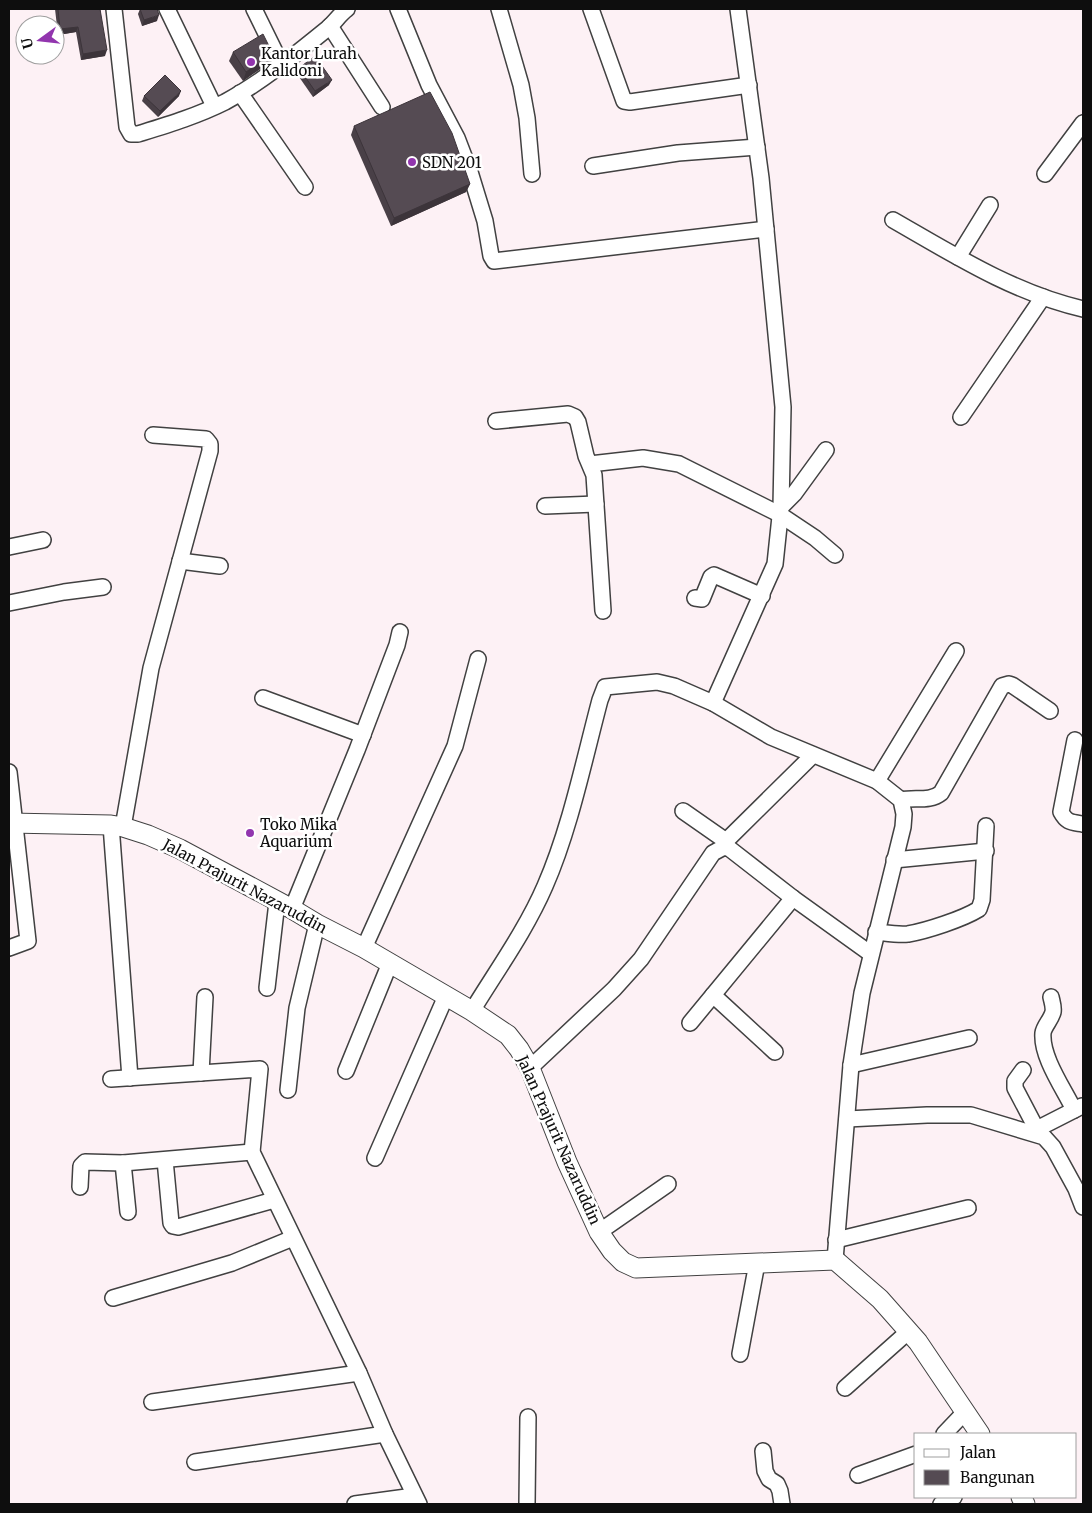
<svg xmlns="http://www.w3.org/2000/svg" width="1092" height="1513" viewBox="0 0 1092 1513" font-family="Merriweather,serif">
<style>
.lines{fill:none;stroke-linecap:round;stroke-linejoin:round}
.minor-casing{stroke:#414141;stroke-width:18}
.tertiary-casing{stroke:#414141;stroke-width:21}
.path{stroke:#303030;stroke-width:2.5;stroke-dasharray:5 2.5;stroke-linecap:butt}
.minor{stroke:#fff;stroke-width:15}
.tertiary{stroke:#fff;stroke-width:19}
.wall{fill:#494047}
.shaded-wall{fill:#3c343a}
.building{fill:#554b53;stroke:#3c343a}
.poi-dot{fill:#9235ae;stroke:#fff;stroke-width:2}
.labels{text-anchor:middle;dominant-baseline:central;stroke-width:5;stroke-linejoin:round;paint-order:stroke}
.poi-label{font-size:15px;fill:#0e0e0e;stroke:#fff;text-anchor:start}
.street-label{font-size:15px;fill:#0e0e0e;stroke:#fff}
</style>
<rect width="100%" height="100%" fill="#fdf1f5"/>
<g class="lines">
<g class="minor-casing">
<g id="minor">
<path d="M114 9 127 127 131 134H138C167 125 197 116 225 102 262 82 296 54 328 28 335 22 340 14 347 9"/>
<path d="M167 9 214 106"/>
<path d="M254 9 281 64"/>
<path d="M398 9 429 85 457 138 470 172 485 221 491 256 494 261 766 229"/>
<path d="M499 9 521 85 527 118 532 174"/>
<path d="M591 9 624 101 630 102 749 85"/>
<path d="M330 26 382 107"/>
<path d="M240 93 305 187"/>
<path d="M593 166 678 153 757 147"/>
<path d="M1045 174 1083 123"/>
<path d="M893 220C954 255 1014 293 1083 309"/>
<path d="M958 257 990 205"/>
<path d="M961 417 1043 297"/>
<path d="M496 421 568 414 575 417 578 422 586 456 594 475 603 611"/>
<path d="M590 464 643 458 679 464 779 514 815 538 835 555"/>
<path d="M545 506 596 504"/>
<path d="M781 507 794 494 826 450"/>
<path d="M9 547 43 540"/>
<path d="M180 561 220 566"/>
<path d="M695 598 702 599 711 577 714 575 762 596"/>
<path d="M9 603 64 592 103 587"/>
<path d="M263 698 363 735"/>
<path d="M713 703 775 564 781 507 783 407 761 178 738 9"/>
<path d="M1075 740 1061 812C1067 823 1071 822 1083 824"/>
<path d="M9 772 28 941 9 948"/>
<path d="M877 781 956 651"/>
<path d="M901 800C914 797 930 802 941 793L1002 686 1009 684 1012 685 1050 711"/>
<path d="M683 811 726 841"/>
<path d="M111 825 130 1078"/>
<path d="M123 827 151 668 210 451V444L206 439 153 435"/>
<path d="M724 847 726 841 813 755"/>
<path d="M894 860 986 851"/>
<path d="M292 909 357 750 397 645 400 632"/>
<path d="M876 932C886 933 898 935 908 934 926 931 963 919 979 909L982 900 986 826"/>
<path d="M364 948 455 746 478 659"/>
<path d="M267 988 277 902"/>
<path d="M713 995 775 1052"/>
<path d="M1051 997C1052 1002 1054 1007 1053 1012 1051 1020 1044 1026 1043 1033 1041 1057 1064 1089 1074 1110"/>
<path d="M472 1011C497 970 526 930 545 886 570 829 584 760 600 700L605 687 657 682 674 686 713 703 771 737 877 781 901 800 904 814 903 827 862 993 851 1065 835 1260"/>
<path d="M690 1023 793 898"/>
<path d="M851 1065 969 1038"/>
<path d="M530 1068 614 989 641 959 713 853 724 847 730 849 793 898 871 954"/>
<path d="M1023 1070 1015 1081V1088L1037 1130"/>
<path d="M346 1071 390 963"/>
<path d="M201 1073 205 997"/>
<path d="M111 1079 260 1069 252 1152 359 1373 385 1434 419 1504"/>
<path d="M288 1090 297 1008 317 924"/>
<path d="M847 1119 927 1115H971L1044 1137 1053 1147 1076 1189 1083 1207"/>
<path d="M1031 1132 1082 1106"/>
<path d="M375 1158 446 996"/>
<path d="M165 1160 171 1223 173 1226 178 1227 274 1200"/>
<path d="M123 1163 128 1212"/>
<path d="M80 1187 81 1166 85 1162 123 1163 252 1152"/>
<path d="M599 1232 668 1184"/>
<path d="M836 1240 968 1208"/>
<path d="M113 1298 232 1263 293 1238"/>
<path d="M740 1354 757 1263"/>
<path d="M845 1388 909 1331"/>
<path d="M152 1402 359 1373"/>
<path d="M944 1434 965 1412"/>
<path d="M763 1451 765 1471 769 1479 777 1484 780 1491 782 1504"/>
<path d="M195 1462 385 1434"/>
<path d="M858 1475 916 1454"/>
<path d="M355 1504 414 1496"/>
<path d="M527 1504 528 1417"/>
<path d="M941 1504 954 1497"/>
</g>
</g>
<g class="tertiary-casing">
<g id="tertiary">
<path d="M9 823 111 825 123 827 148 835 180 849 292 909 317 924 364 948 472 1011 508 1035 519 1049 530 1068 567 1162 599 1232 612 1251 623 1262 636 1268 835 1260 880 1299 918 1342 980 1434"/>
<path d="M1021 1497 1025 1504"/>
</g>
</g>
<path class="path" d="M9 124H10"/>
<use href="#minor" class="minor"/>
<use href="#tertiary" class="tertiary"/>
</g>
<g class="wall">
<path d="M55 9H100L105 56 81 60 76 32 58 35Z"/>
<path d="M140 9 157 21 142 26 138 14Z"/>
<path d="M233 52 273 54 270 62 243 81 229 61Z"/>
<path d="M299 68 329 85 313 97 297 74Z"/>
<path d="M144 96H179L158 117 142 101Z"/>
<path d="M354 126 470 184 466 192 391 226 351 135Z"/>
</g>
<g class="shaded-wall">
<path d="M159 15 157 21 142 26 144 20Z"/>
<path d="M78 27 76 32 58 35 60 29Z"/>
<path d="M107 50 105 56 81 60 83 54Z"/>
<path d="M273 54 270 62 243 81 246 72Z"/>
<path d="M332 80 329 85 313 97 315 91Z"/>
<path d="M181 91 179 96 158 117 160 111Z"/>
<path d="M470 184 466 192 391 226 394 218Z"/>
</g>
<g class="building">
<path d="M58 9H100L107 50 83 54 78 27 60 29Z"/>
<path d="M140 9H157L159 15 144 20Z"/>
<path d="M263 34 273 54 246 72 233 52Z"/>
<path d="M315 56 332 80 315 91 299 68Z"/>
<path d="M165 75 181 91 160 111 144 96Z"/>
<path d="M430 92 452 133 470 184 394 218 354 126Z"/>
</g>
<g class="poi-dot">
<circle cx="251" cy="62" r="5"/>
<circle cx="412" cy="162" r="5"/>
<circle cx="250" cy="833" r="5"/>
</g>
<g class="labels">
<g class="poi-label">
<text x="261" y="53">Kantor Lurah<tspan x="261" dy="17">Kalidoni</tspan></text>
<text x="422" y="162">SDN 201</text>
<text x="260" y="824">Toko Mika<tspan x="260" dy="17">Aquarium</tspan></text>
</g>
<g class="street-label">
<text transform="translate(245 886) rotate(28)">Jalan Prajurit Nazaruddin</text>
<text transform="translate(559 1140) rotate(66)">Jalan Prajurit Nazaruddin</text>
</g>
</g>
<rect width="1092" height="1513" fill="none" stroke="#0e0e0e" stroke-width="20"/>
<rect x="914" y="1433" width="162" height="65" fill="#ffffff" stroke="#9f9f9f"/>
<rect x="924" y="1449" width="25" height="8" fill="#ffffff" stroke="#9f9f9f"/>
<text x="960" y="1458" font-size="15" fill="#0e0e0e">Jalan</text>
<rect x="924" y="1470" width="25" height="15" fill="#554b53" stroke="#9f9f9f"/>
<text x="960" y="1483" font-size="15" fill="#0e0e0e">Bangunan</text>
<g transform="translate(40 40) rotate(255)"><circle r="24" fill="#ffffff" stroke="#9f9f9f"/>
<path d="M0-4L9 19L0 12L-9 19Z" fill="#9235ae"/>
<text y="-8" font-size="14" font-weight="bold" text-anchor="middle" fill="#0e0e0e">U</text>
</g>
</svg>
